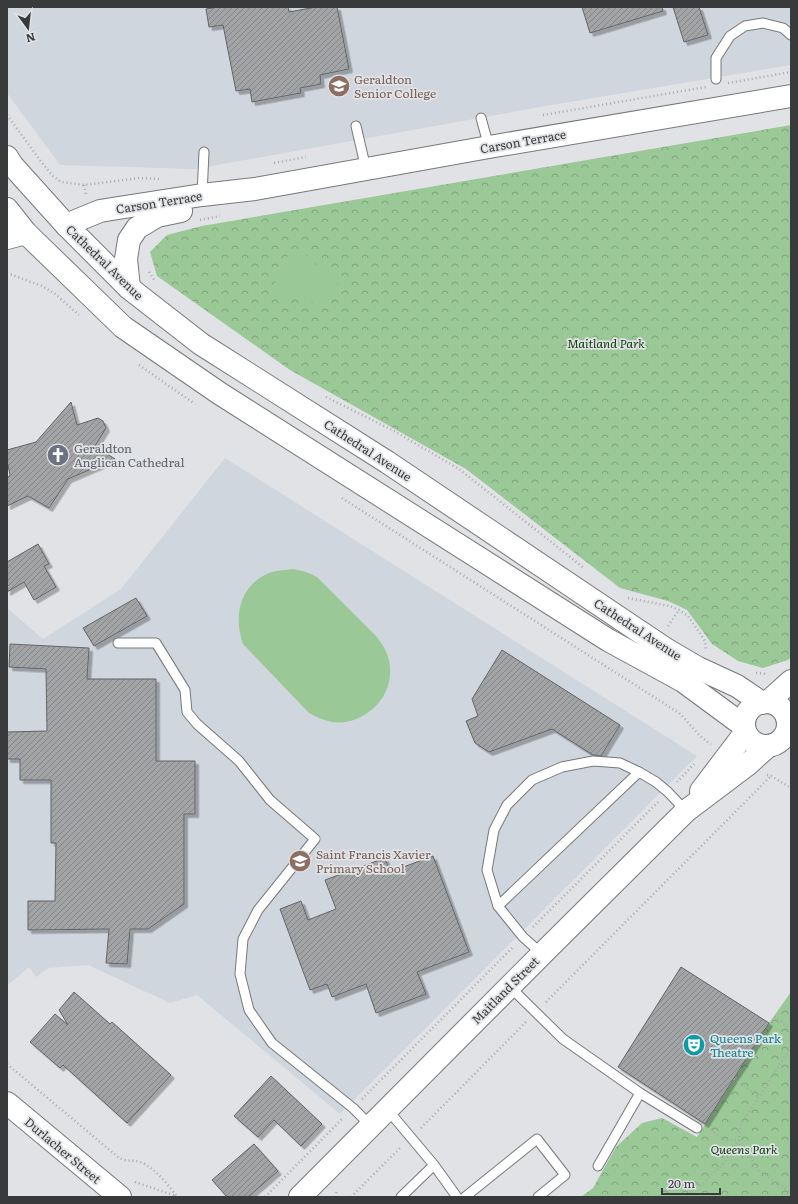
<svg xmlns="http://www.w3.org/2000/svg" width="798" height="1204" viewBox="0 0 798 1204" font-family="Literata,serif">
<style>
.built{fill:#cfd6de}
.park{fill:url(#park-crowns)}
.pitch{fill:#9ac897}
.building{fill:url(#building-hatch);stroke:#636567;filter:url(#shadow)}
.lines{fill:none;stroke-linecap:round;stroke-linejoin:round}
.service-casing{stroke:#77787a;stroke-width:11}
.secondary-casing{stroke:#77787a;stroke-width:24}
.primary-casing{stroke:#77787a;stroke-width:24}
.path{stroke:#a7a8aa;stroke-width:2.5;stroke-dasharray:1 3;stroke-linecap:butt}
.service{stroke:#fff;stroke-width:9}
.secondary{stroke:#fff;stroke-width:22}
.primary{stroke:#fff;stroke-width:22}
.labels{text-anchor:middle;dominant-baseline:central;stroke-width:3.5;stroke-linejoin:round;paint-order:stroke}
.education-label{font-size:12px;fill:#785e54;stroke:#e1e2e5;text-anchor:start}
.street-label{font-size:12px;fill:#393a3b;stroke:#e1e2e5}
.park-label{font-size:12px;font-style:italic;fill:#0f400f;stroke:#e1e2e5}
.worship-label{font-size:12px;fill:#5b616d;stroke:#e1e2e5;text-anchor:start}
.culture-label{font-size:12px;fill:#0d838f;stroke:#e1e2e5;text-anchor:start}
</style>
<defs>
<pattern id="park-crowns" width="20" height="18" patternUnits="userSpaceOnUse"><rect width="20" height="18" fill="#9ac897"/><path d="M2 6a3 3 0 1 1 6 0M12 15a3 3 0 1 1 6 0" fill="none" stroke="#7fa37c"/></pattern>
<pattern id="building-hatch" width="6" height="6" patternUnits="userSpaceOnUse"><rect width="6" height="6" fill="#a2a3a5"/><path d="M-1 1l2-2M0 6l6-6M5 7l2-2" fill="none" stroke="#858688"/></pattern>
<filter id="shadow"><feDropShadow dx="3.5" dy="3.5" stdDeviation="0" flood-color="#0004"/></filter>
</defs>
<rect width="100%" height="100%" fill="#e1e2e5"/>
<g class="built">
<path d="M7 7H791V65L540 107 195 169 60 165 7 93Z"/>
<path d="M225 458 697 756 340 1114 197 995 170 1003 88 965 49 968 36 977 29 967 7 986V608L43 639 121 589Z"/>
</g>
<g class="park">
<path d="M791 125V657L788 660 763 668 738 661 712 644 687 610 668 601 620 588 466 469 290 370 157 276 150 252 167 235 202 226Z"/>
<path d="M791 992V1197H581L593 1188 616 1147 642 1123 662 1118 697 1137 769 1023Z"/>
</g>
<g class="pitch">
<path d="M303 253 310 258 314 264 344 269 327 309 300 296 293 299 283 295 277 288 274 278 282 260 292 254Z"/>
<path d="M294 569 306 572 317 577 376 636C384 646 390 656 390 669 392 700 362 726 332 722 323 720 316 717 309 713L243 644C233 616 240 585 269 573 277 570 286 570 294 569Z"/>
</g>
<g class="building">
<path d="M218 7H288L289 12 316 7H337L349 69 320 75 321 84 300 88 301 93 252 102 250 89 236 91 223 25 209 27 206 9Z"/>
<path d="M582 7H662L663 11 590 33Z"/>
<path d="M673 7H699L708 35 684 42Z"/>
<path d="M71 402 77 425 98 418 103 421 106 428 95 446 115 459 68 479 49 508 28 496 7 506V479L10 475 7 461V450L36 442Z"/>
<path d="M38 544 49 564 44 566 56 587 34 600 24 582 7 592V562Z"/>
<path d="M136 598 147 616 94 646 83 628Z"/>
<path d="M10 644 89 648 87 679H156V761H195V814H184V904L148 929H130L127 964 106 963 109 929 28 930V901H55L56 843H51V780H20V759H7V732L47 731 46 669 9 667Z"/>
<path d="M502 650 620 725 601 756 593 755 552 729 489 752 475 743 466 721 478 716 472 699Z"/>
<path d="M433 856 469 952 417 972 426 994 376 1013 366 984 332 997 327 984 310 990 280 909 301 901 308 920 336 909 325 880 385 858 390 872Z"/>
<path d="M681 967 769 1023 705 1124 618 1067Z"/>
<path d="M74 992 110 1024 112 1022 171 1075 127 1123 63 1065 60 1068 30 1042 55 1014 68 1025 59 1010Z"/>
<path d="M271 1076 322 1124 301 1146 274 1120 258 1137 234 1116Z"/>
<path d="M254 1144 278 1171 248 1197H227L212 1180Z"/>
</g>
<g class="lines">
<g class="service-casing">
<g id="service">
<path d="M716 79V58L730 36 745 26 763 23 783 28 791 35"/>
<path d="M481 118 489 147"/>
<path d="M356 126 366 169"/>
<path d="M202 195 204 152"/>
<path d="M118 643H156L185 690 187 712 197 724 239 761 270 800 315 839 258 910 243 939 240 974 249 1010 272 1043 353 1108 371 1126"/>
<path d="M498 906 639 772"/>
<path d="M542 954 523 937 498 906 487 870 494 830 507 805 532 780 562 767 593 761 620 763 639 772 656 782 668 792 686 811"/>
<path d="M509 986 563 1039 640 1093 697 1128"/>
<path d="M387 1109 434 1165 457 1197"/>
<path d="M598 1166 640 1093"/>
<path d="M401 1197 434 1165"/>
<path d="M465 1197 537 1139 565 1175 538 1197"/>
</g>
</g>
<g class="secondary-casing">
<g id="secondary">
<path d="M66 225 100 211 112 209 202 195 255 189 489 147 791 96"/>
<path d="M7 238 26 233"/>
<path d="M129 288 126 259 129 240 137 228 157 216 181 211"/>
<path d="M768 702 791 681"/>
<path d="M787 717 791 713"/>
<path d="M701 791 745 733"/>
<path d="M7 1103 120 1197"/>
<path d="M300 1197 542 954 686 811 747 765 768 746"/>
</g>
</g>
<g class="primary-casing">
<g id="primary">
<path d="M7 157 12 165 66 225 129 288 201 344 387 462 664 648 698 668 737 686 762 703"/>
<path d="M7 209 26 233 123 327 219 393 608 640 683 681 744 726"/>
<circle cx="766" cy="724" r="22"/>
</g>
</g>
<g class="path">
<path d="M728 83 791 72"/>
<path d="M7 115 43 164 53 176 61 182 84 185 139 178 160 179"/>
<path d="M543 115 706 87"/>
<path d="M274 163 306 157"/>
<path d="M84 185 86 194"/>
<path d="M200 220 220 216"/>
<path d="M149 272 155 281"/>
<path d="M7 273 42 286 54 293 79 315"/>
<path d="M139 365 195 404"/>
<path d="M326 397 394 431 459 469 584 568"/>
<path d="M342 498 679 713C690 723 697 736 711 744"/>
<path d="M628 598 670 606 679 610 688 616 705 641 706 649"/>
<path d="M668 626 679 610"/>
<path d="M756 673 767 674"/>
<path d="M767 775 771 776 791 788"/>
<path d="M677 782 694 764"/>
<path d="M533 927 658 802"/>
<path d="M546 1002 771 776"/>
<path d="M774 1017 791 1029"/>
<path d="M7 1064 118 1157C128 1163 131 1159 140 1162 154 1167 169 1185 177 1197"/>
<path d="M734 1079 759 1097"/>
<path d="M362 1099 514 946"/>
<path d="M421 1128 527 1021"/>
<path d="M711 1129C720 1140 725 1141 739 1140"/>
<path d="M739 1140 759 1171 791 1193"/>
<path d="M135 1182 176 1196"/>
<path d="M265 1197 343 1118"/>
<path d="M335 1197 337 1191"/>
<path d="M351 1197 401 1147"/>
<path d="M683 1197 701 1185 724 1163 739 1140 740 1126 791 1047"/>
</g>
<use href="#service" class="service"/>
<use href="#secondary" class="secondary"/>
<use href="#primary" class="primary"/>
</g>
<defs>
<g id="school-disc" transform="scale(1.15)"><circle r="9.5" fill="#8d6e63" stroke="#e1e2e5"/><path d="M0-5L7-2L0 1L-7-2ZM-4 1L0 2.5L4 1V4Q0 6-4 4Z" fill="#fff"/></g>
<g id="church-disc" transform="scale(1.15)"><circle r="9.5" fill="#6b7280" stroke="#e1e2e5"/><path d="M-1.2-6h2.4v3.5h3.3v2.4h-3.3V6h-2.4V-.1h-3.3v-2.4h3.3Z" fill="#fff"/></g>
<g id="theatre-disc" transform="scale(1.15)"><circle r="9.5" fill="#0f9aa8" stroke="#e1e2e5"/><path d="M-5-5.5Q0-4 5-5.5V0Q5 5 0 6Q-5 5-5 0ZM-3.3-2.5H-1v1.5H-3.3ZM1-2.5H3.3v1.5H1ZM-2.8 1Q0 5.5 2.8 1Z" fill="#fff"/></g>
</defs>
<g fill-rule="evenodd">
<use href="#school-disc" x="339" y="86"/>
<use href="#church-disc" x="58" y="455"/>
<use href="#school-disc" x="300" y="861"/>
<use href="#theatre-disc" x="694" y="1045"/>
</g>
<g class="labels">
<g class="education-label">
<text x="354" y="79">Geraldton<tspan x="354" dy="14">Senior College</tspan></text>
<text x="316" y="854">Saint Francis Xavier<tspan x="316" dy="14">Primary School</tspan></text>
</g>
<g class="street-label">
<text transform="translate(523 141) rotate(-10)">Carson Terrace</text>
<text transform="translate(159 202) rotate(-9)">Carson Terrace</text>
<text transform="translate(105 262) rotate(44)">Cathedral Avenue</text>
<text transform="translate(368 450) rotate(33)">Cathedral Avenue</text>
<text transform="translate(638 629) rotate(33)">Cathedral Avenue</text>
<text transform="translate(505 990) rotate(-45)">Maitland Street</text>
<text transform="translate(63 1150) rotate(40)">Durlacher Street</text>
</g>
<g class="park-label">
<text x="606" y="343">Maitland Park</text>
<text x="744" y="1149">Queens Park</text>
</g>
<g class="worship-label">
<text x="74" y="448">Geraldton<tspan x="74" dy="14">Anglican Cathedral</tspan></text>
</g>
<g class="culture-label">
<text x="710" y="1038">Queens Park<tspan x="710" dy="14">Theatre</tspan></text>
</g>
</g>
<rect width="798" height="1204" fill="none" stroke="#393a3b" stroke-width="16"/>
<g transform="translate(28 28) rotate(165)" stroke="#e1e2e5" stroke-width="3" paint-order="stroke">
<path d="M0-3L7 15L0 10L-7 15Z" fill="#393a3b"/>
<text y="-6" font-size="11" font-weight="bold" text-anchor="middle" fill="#393a3b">N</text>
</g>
<path d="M662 1188v6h58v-6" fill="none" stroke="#393a3b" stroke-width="2"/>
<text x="668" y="1188" font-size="12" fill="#393a3b" stroke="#e1e2e5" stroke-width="3" paint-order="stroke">20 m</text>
</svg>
